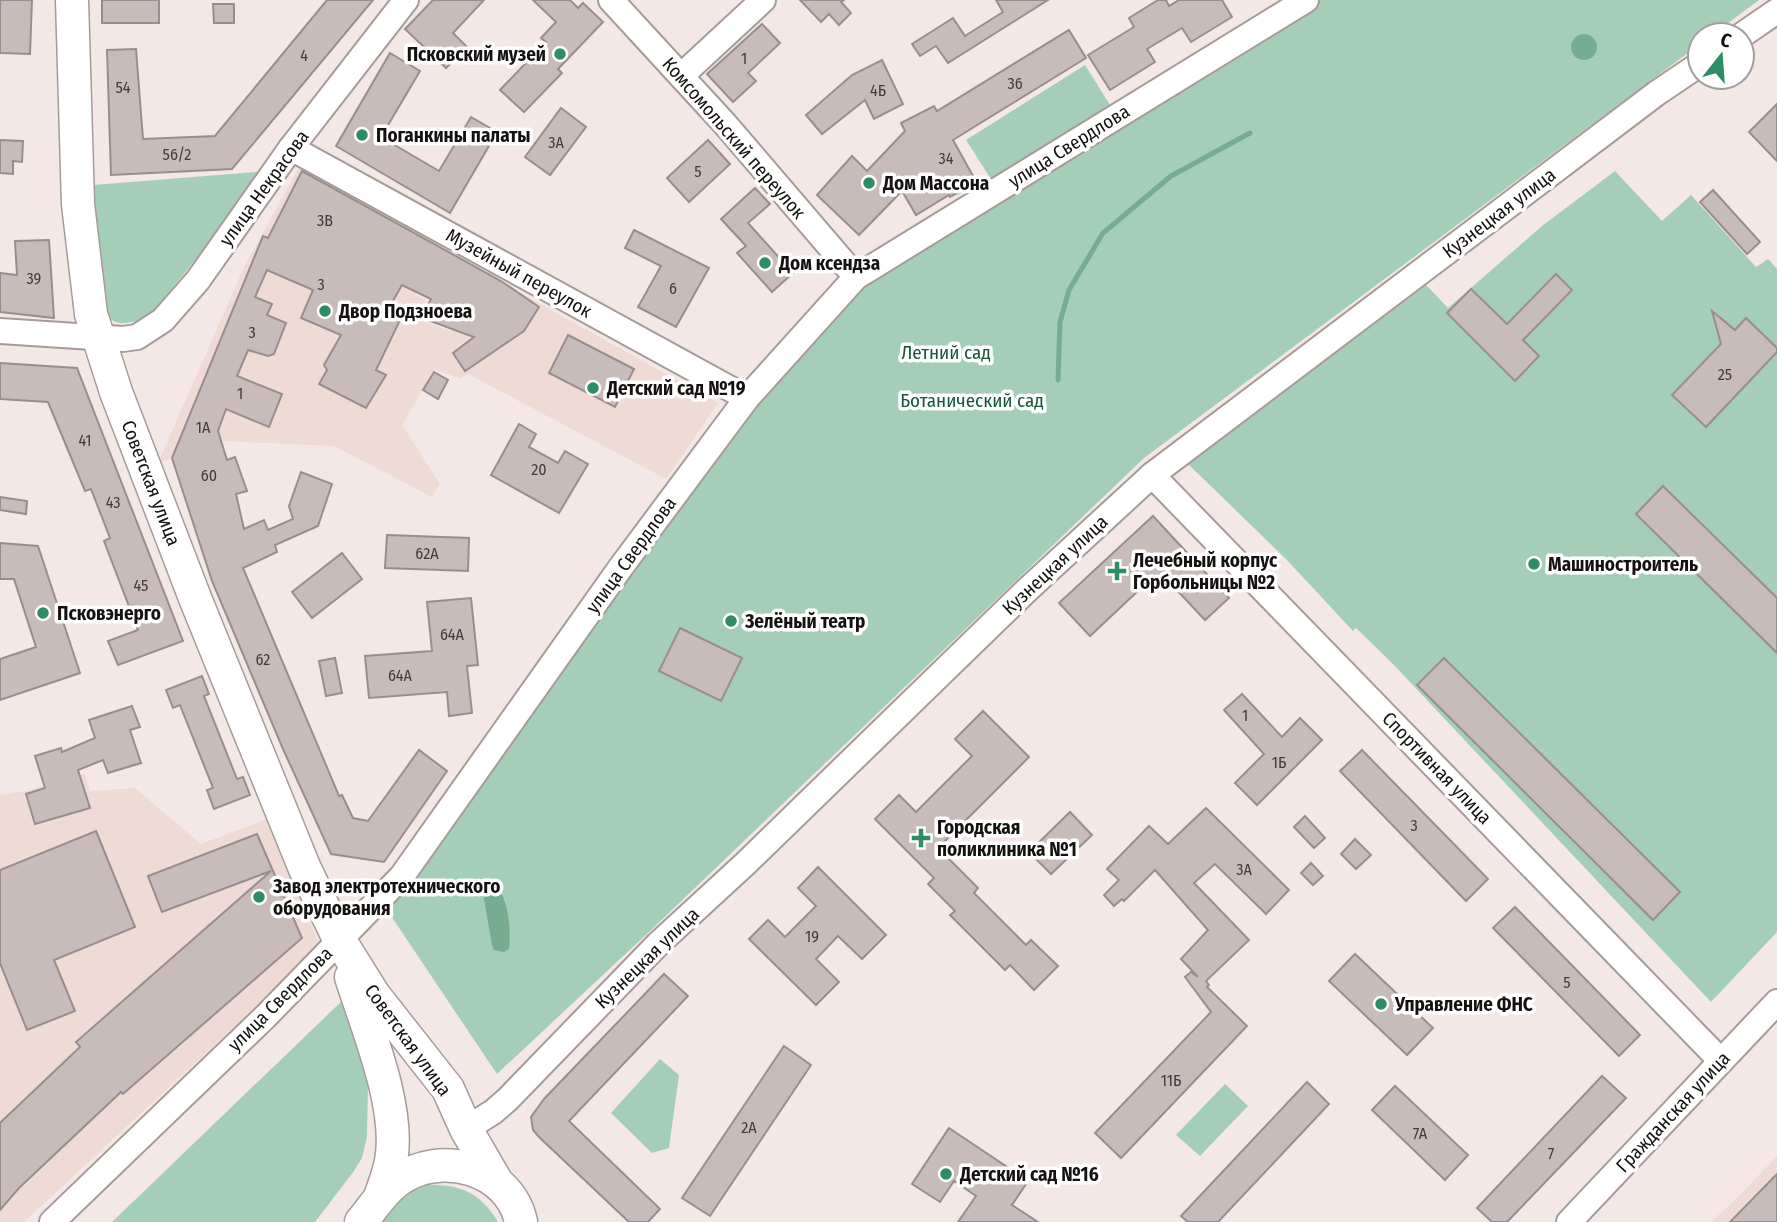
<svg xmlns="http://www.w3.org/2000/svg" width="1777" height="1222" viewBox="0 0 1777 1222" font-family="'Fira Sans Condensed',sans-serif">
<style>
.built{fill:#efdad6}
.green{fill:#a4ceb8}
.water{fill:#77ac91}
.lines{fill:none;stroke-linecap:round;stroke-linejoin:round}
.stream{stroke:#77ac91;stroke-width:5}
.building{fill:#c8bcba;stroke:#998e8d;stroke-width:2}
.minor-casing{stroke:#a69b99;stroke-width:28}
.major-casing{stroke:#a69b99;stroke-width:35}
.minor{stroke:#fff;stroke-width:24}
.major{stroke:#fff;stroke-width:32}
.poi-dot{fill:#2e8d65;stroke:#fff;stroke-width:2.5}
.labels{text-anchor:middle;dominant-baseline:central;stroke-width:7;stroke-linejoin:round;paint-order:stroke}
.number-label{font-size:16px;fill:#423c3a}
.poi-label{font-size:19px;font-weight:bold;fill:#151110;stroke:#fff;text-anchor:start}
.street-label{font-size:19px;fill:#151110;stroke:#fff}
.park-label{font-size:19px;fill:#15563c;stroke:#fff}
</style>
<rect width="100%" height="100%" fill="#f4e8e6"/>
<g class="built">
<path d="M299 167 442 245 415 295 426 299 418 319 450 331 489 313 506 285 718 403 666 479 468 374 460 379 435 369 402 425 440 484 432 497 334 446 221 441 158 463 244 267Z"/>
<path d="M85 774 90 791 135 788 201 844 267 819 320 947 24 1222H0V795L25 791Z"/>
<path d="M1777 1156V1222H1711L1737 1198Z"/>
</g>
<g class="green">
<path d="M1307 0H1759L1712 35H1700V44L1144 458 650 931 497 1074 385 907 737 430 859 284Z"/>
<path d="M1085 65 1110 105 991 179 966 140Z"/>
<path d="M268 171 151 314C136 322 119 329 105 315L93 185Z"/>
<path d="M1615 171 1662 221 1691 195 1756 267 1768 259 1777 269V932L1711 1002 1393 664 1356 628 1353 631 1286 559 1188 464 1426 285 1448 308 1542 226Z"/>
<path d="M344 999 368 1078 367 1137 362 1158 354 1171 315 1222H112Z"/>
<path d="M660 1059 679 1075 669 1148 652 1153 611 1113Z"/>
<path d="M1225 1084 1248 1106 1200 1156 1176 1135Z"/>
<path d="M427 1185C460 1184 480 1192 498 1222H381C393 1202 405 1193 427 1185Z"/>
</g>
<g class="water">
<circle cx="1584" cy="47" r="13"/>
<path d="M486 886 497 887C509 901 511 931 509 949L504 952 494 950 492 945 483 893Z"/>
</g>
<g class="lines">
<path class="stream" d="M1058 380 1060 322 1069 290 1103 233 1171 176 1250 133"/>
</g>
<g class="building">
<path d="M0 0H32L30 54 0 53Z"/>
<rect x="102" y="0" width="57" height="23"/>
<path d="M327 0H373L232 169 111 175 107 50 136 49 143 139 215 136Z"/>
<path d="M433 0H484L453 33 467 47 446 68 405 29Z"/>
<path d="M533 0H570L578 8 583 3 603 22 558 69 562 73 524 112 500 90 546 42 541 38 556 22Z"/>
<path d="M800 0H844L841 2 851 13 839 25 829 14 821 22Z"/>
<path d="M996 0H1048L948 63 936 46 920 56 912 44 953 18 965 36 968 34 1003 12Z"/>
<path d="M1158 0H1166L1169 6 1179 0H1222L1232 17 1191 42 1182 28 1147 49 1155 62 1110 90 1088 55 1134 27 1129 18Z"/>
<path d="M213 4H234V23H214Z"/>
<path d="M762 24 780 43 748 73 756 81 733 102 707 74Z"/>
<path d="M1069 30 1086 58 953 140 977 183 950 197 949 195 916 215 902 191 859 235 817 195 852 156 867 171 905 131 901 123 934 106 937 111Z"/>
<path d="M390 53 420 71 381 137 439 171 471 117 497 132 450 213 336 146Z"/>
<path d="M882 60 903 104 874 119 865 100 822 134 806 115 852 75Z"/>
<path d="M1777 104V161L1749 132Z"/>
<path d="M561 108 586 127 550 175 525 157Z"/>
<path d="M0 140 23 141 22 162 13 161V174L0 173Z"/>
<path d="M708 140 730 164 689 202 667 178Z"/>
<path d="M302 171 501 281 539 307 524 331 465 371 453 353 474 337 422 318 431 299 402 285 389 308 402 316 376 370 386 375 366 408 319 384 327 370 324 365 341 335 301 318 313 290 267 270 255 297 272 304 267 315 286 323 274 354 268 356 248 350 237 376 282 394 269 427 226 409 218 431 227 460 235 457 247 491 236 494 244 529 264 520 268 530 293 519 289 506 301 472 332 484 318 526 275 545 277 552 243 568 339 796 342 795 353 818 368 821 419 750 447 771 384 862 331 854 283 749 212 581 172 458 263 236 268 238Z"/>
<path d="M755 188 770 204 748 223 793 273 772 292 737 253 746 246 721 219Z"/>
<path d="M1713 190 1760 242 1747 254 1700 202Z"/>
<path d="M634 230 709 268 676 327 638 307 661 266 625 248Z"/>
<path d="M49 240 54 318 0 312V273L17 275 15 241Z"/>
<path d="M1556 274 1572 290 1523 340 1539 356 1515 381 1447 313 1471 289 1507 324Z"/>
<path d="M1712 311 1735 330 1746 318 1777 348V352L1706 427 1672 395 1721 344Z"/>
<path d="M568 335 634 369 615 407 549 373Z"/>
<path d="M0 363 77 368 183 641 118 665 108 641 138 630 104 541 110 538 91 489 85 491 48 402 0 399Z"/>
<path d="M434 372 448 380 438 399 423 390Z"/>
<path d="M519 424 536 434 529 447 558 463 565 451 588 464 559 513 491 475Z"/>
<path d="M1663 486 1777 598V653L1636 514Z"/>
<path d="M0 497 27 501 26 514 0 510Z"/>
<path d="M1153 516 1229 598 1205 620 1174 587 1170 590 1155 575 1090 636 1059 603Z"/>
<path d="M387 535 469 538 468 571 385 568Z"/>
<path d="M0 543 38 546 80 673 0 700V659L36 647 14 579H0Z"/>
<path d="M342 553 362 579 312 618 292 592Z"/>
<path d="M471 598 478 665 467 666 472 713 449 716 447 692 369 698 365 656 432 651 427 602Z"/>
<path d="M680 628 742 658 721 701 659 671Z"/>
<path d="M335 658 342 693 326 696 319 661Z"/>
<path d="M1444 658 1680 892 1653 920 1417 685Z"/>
<path d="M202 676 209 694 204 696 237 779 243 777 250 795 214 809 207 790 213 788 180 705 173 708 166 690Z"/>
<path d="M1242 694 1282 737 1300 718 1322 740 1257 805 1235 783 1264 754 1224 710Z"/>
<path d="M132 706 140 727 130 730 141 763 108 773 103 760 78 770 90 808 35 824 26 794 45 788 35 756 61 748 62 752 95 738 89 720Z"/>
<path d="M983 711 1029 757 938 848 978 888 974 893 1026 945 1031 940 1058 966 1034 990 1010 965 1005 970 950 915 955 911 928 884 934 878 875 819 899 795 916 812 972 756 955 739Z"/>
<path d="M1362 750 1488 879 1466 901 1340 771Z"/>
<path d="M1206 808 1289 890 1266 914 1215 864 1194 883 1249 940 1206 981 1209 985 1207 987 1247 1026 1121 1158 1095 1133 1211 1012 1185 977 1191 972 1198 977 1181 959 1208 930 1155 870 1124 901 1122 899 1114 906 1104 895 1119 880 1107 869 1149 826 1168 844Z"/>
<path d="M1070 812 1092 835 1051 874 1029 852Z"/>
<path d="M1305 816 1325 838 1314 848 1294 827Z"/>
<path d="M96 831 135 927 54 960 75 1011 27 1030 0 963V870Z"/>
<path d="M257 834 302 938 123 1094 121 1092 19 1188 0 1210V1123L80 1047 76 1042 271 871 162 912 148 876Z"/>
<path d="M1355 839 1371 855 1356 869 1341 854Z"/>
<path d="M1311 863 1323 876 1313 885 1301 873Z"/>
<path d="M818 867 886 935 862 959 838 936 816 959 839 982 816 1005 749 939 768 920 785 937 816 906 798 888Z"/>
<path d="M1515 907 1640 1035 1619 1056 1493 928Z"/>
<path d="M1355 954 1433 1028 1407 1055 1329 981Z"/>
<path d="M664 974 688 996 569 1121 660 1209 648 1222H629L539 1137 533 1130 531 1117 544 1099Z"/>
<path d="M784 1046 811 1065 710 1216 682 1198Z"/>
<path d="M1602 1076 1626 1098 1507 1222H1492L1477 1208Z"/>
<path d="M1307 1082 1329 1104 1218 1222H1188L1181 1216Z"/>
<path d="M1395 1086 1468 1155 1445 1180 1372 1110Z"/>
<path d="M949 1128 1028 1181 1012 1205 1038 1222H958L976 1196 954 1181 940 1202 912 1184Z"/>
<path d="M1777 1174V1222H1730Z"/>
</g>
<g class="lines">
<g class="minor-casing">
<g id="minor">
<path d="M611 0 725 124 856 277"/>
<path d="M1742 35 1777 11"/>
<path d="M681 76 763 0"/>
<path d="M291 148 747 398"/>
<path d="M0 331 123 339 137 337 163 320 198 280 291 148 406 0"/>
<path d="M1152 475 1721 1061"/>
<path d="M466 1129 493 1112 508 1099 658 944 745 864 1027 590 1152 475 1657 93 1700 64"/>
<path d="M52 1222 266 1016 402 876 621 567 747 398 856 277 1306 0"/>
<path d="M1569 1222 1777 1002"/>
</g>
</g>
<g class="major-casing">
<g id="major">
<path d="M72 0 78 204 91 314 116 392 195 598 305 869 339 939 374 995 448 1089 466 1129 495 1179"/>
<path d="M351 977C367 1028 401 1108 391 1161 389 1173 384 1185 380 1197"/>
<path d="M361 1222C373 1208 382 1192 397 1181 439 1149 510 1168 521 1222"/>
</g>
</g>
<use href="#minor" class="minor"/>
<use href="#major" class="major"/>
</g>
<g class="poi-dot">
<circle cx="560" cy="54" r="7"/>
<circle cx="362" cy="135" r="7"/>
<circle cx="869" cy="183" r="7"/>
<circle cx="765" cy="263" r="7"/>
<circle cx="325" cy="311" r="7"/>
<circle cx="593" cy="388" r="7"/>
<circle cx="1534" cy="564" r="7"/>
<path d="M1113.5 560.5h7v7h7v7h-7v7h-7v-7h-7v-7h7z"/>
<circle cx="43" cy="613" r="7"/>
<circle cx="731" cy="621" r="7"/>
<path d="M917.5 827.5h7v7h7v7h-7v7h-7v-7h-7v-7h7z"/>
<circle cx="259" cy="897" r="7"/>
<circle cx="1381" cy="1004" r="7"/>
<circle cx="946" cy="1174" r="7"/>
</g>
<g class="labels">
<g class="number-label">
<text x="304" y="55">4</text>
<text x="744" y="58">1</text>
<text x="1015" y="83">36</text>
<text x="123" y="87">54</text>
<text x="878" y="90">4Б</text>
<text x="556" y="142">3А</text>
<text x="177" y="154">56/2</text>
<text x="946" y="158">34</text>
<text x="698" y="171">5</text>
<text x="325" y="220">3В</text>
<text x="34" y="278">39</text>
<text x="321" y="284">3</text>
<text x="673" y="288">6</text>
<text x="252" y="332">3</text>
<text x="1725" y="374">25</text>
<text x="240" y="393">1</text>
<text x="203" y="427">1А</text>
<text x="85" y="440">41</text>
<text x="539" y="469">20</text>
<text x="209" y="475">60</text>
<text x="113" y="502">43</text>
<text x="427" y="553">62А</text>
<text x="141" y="585">45</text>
<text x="452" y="634">64А</text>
<text x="263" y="659">62</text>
<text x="400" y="675">64А</text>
<text x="1245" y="715">1</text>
<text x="1279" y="762">1Б</text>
<text x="1414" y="825">3</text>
<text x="1244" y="869">3А</text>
<text x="812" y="936">19</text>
<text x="1567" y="982">5</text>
<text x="1171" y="1080">11Б</text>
<text x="749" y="1127">2А</text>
<text x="1420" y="1133">7А</text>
<text x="1551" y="1153">7</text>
</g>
<g class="poi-label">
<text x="546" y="54" text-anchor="end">Псковский музей</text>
<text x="376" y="135">Поганкины палаты</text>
<text x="883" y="183">Дом Масcона</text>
<text x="779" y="263">Дом ксендза</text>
<text x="339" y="311">Двор Подзноева</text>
<text x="607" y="388">Детский сад №19</text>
<text x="1133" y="560">Лечебный корпус<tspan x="1133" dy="22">Горбольницы №2</tspan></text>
<text x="1548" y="564">Машиностроитель</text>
<text x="57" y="613">Псковэнерго</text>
<text x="745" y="621">Зелёный театр</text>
<text x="937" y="827">Городская<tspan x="937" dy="22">поликлиника №1</tspan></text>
<text x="273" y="886">Завод электротехнического<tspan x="273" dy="22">оборудования</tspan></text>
<text x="1395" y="1004">Управление ФНС</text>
<text x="960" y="1174">Детский сад №16</text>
</g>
<g class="street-label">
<text transform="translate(734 138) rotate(49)">Комсомольский переулок</text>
<text transform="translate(1069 146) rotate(-32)">улица Свердлова</text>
<text transform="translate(264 188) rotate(-54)">улица Некрасова</text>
<text transform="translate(1499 213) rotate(-37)">Кузнецкая улица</text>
<text transform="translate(519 273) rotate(29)">Музейный переулок</text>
<text transform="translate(151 483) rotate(69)">Советская улица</text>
<text transform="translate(631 555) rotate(-54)">улица Свердлова</text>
<text transform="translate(1055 565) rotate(-43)">Кузнецкая улица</text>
<text transform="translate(1437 768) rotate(46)">Спортивная улица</text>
<text transform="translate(647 958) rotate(-44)">Кузнецкая улица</text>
<text transform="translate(280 999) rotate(-45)">улица Свердлова</text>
<text transform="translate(408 1040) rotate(54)">Советская улица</text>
<text transform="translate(1673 1112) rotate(-47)">Гражданская улица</text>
</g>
<g class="park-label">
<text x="946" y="352">Летний сад</text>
<text x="972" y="400">Ботанический сад</text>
</g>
</g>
<g transform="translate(1721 56) rotate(17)"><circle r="33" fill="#ffffff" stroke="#a1a09f" stroke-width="2"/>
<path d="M0-5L12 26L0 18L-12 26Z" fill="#2e8d65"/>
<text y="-10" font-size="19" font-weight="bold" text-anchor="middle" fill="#151110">С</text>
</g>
</svg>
